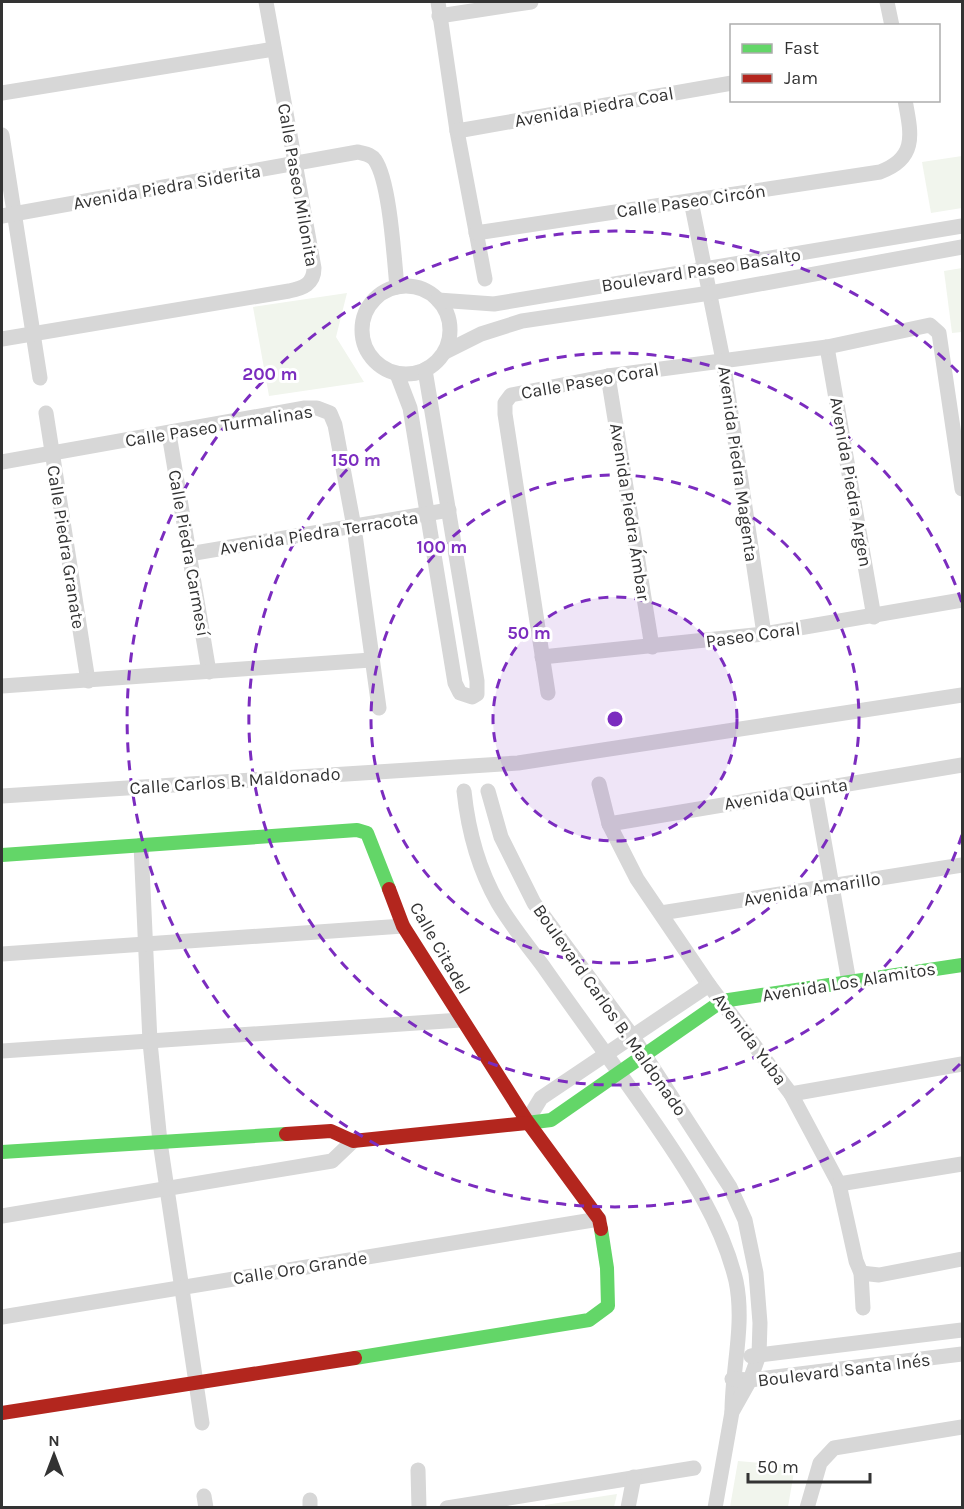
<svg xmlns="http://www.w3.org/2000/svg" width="964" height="1509" viewBox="0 0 964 1509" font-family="Karla,sans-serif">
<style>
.park{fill:#f1f5ed}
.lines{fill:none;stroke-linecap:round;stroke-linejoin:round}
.street{stroke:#d7d7d7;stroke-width:15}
.fast{stroke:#63d668;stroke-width:14}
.jam{stroke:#b3261e;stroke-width:14}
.ring{fill:none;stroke:#7b2cbf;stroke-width:3;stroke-dasharray:10 8}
.labels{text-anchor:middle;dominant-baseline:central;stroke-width:6;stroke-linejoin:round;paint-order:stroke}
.street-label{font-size:18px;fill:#333;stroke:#fff}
.centre{fill:#7b2cbf;stroke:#fff;stroke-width:3}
.ring-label{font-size:18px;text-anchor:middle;font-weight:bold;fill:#7b2cbf;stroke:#fff;stroke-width:6;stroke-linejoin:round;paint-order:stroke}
</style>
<rect width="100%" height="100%" fill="#fff"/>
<g class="park">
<path d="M962 156V208L931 213 922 162Z"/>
<path d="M962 268V332L952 333 944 271Z"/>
<path d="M347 293 336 337 364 382 269 396 253 307Z"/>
<path d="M738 1461 795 1466 788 1507H730Z"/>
<path d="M617 1494 614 1507H545V1505Z"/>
</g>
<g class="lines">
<g class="street">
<path d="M438 2 457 131 485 279"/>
<path d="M887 2 892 26"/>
<path d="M439 16 531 2"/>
<path d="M2 93 274 49"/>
<path d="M457 131 732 83"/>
<path d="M2 135 40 378"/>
<path d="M691 201 723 360 764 634"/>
<path d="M2 216 358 152C365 154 371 154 375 160 390 182 394 258 397 287"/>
<path d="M476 233 880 172C918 158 911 133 905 100"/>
<circle cx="406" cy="330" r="44"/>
<path d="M438 300 494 304 962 226"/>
<path d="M2 339 289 291C303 288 314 284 314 268L266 2"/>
<path d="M827 347 874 617"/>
<path d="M445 352 481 334 522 321 710 293 962 247"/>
<path d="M397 374 410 408 455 683 460 693 472 697 477 694V681L425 370"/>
<path d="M608 376 652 647"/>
<path d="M46 413 88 681"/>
<path d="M169 434 209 672"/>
<path d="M2 462 305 408H317L330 413 335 425 354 527 379 708"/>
<path d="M189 554 449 510"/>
<path d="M542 657 764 634 962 600"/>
<path d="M2 686 371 660"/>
<path d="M548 693 505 414V403L511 395 608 376 827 347 930 325 939 333 962 489"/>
<path d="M599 784 609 824 637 879 709 985 791 1094 839 1184 856 1261 861 1273 863 1308"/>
<path d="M815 790 849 982"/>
<path d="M464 791C468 829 479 870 498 903 511 925 528 946 543 966 580 1019 619 1071 656 1125 689 1173 722 1223 736 1281 745 1325 732 1368 732 1412"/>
<path d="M488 791 501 837 534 903 633 1037 730 1187 745 1220 756 1273 760 1323 759 1355 750 1380 732 1379"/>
<path d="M2 796 518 763 962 695"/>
<path d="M609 824 962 765"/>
<path d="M141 845 150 1042 160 1142 202 1423"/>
<path d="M661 913 962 865"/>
<path d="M2 954 403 926"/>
<path d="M2 1051 461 1020"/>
<path d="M791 1094 962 1064"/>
<path d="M527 1121 541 1098 709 985"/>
<path d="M839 1184 962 1164"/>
<path d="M2 1216 332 1161 353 1141"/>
<path d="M861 1273 879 1275 962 1259"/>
<path d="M2 1317 599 1219"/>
<path d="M751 1356 962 1330"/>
<path d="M418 1470 419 1508"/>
<path d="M204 1496 206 1508"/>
<path d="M310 1500V1508"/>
<path d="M447 1508 694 1468"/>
<path d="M628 1508 634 1477"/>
<path d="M715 1508 732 1412 750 1380 962 1354"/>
<path d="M807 1508 820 1463 834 1448 962 1427"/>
</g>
<g class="fast">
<path d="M2 855 357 830 367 833 389 889"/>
<path d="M527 1123 551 1120 722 1001 962 965"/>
<path d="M2 1152 286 1134"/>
<path d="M355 1358 589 1320 608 1306 607 1268 601 1229"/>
</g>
<g class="jam">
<path d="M389 889 403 926 527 1121 599 1219 601 1229"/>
<path d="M286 1134 331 1131 353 1141 527 1123"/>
<path d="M2 1413 355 1358"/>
</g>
</g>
<circle cx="615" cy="719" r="122" fill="#7b2cbf" fill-opacity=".12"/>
<g class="ring">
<circle cx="615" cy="719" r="122"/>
<circle cx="615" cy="719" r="244"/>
<path d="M962 835A366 366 0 1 1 962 603"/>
<path d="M960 1064A488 488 0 1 1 960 374"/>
</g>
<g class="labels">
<g class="street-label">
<text transform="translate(594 107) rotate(-10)">Avenida Piedra Coal</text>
<text transform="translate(298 185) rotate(80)">Calle Paseo Milonita</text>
<text transform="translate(167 187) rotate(-10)">Avenida Piedra Siderita</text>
<text transform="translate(691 201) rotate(-8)">Calle Paseo Circón</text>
<text transform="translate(701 270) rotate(-9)">Boulevard Paseo Basalto</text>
<text transform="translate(590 381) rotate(-10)">Calle Paseo Coral</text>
<text transform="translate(219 426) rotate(-9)">Calle Paseo Turmalinas</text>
<text transform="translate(738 464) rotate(82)">Avenida Piedra Magenta</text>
<text transform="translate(851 482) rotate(80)">Avenida Piedra Argen</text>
<text transform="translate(630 512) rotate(81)">Avenida Piedra Ámbar</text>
<text transform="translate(319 533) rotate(-9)">Avenida Piedra Terracota</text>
<text transform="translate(66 547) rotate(81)">Calle Piedra Granate</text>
<text transform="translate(189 553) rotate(80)">Calle Piedra Carmesí</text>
<text transform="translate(753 635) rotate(-8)">Paseo Coral</text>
<text transform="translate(235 781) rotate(-4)">Calle Carlos B. Maldonado</text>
<text transform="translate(786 794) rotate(-9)">Avenida Quinta</text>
<text transform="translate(812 889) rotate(-9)">Avenida Amarillo</text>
<text transform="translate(440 948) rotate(60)">Calle Citadel</text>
<text transform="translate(849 982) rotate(-9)">Avenida Los Alamitos</text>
<text transform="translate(610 1010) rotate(55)">Boulevard Carlos B. Maldonado</text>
<text transform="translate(750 1039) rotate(53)">Avenida Yuba</text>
<text transform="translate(300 1268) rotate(-9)">Calle Oro Grande</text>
<text transform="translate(844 1370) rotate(-7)">Boulevard Santa Inés</text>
</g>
</g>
<circle cx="615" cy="719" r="9" class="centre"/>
<g class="ring-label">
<text x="270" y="380">200 m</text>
<text x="356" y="466">150 m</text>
<text x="442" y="553">100 m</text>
<text x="529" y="639">50 m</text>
</g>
<rect width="964" height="1509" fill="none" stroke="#333333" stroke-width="6"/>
<rect x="730" y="24" width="210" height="78" fill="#ffffff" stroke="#adadad" stroke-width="1.5"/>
<rect x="742" y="44" width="30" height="9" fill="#63d668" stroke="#adadad" stroke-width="1.5"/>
<text x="784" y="54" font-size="18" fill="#333333">Fast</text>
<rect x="742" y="74" width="30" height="9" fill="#b3261e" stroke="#adadad" stroke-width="1.5"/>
<text x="784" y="84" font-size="18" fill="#333333">Jam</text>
<g transform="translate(54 1455)" stroke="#ffffff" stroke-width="4.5" paint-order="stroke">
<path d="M0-4.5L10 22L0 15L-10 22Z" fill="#333333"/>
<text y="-9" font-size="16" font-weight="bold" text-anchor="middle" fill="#333333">N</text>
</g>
<path d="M748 1473v9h122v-9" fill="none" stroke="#333333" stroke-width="3"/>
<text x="757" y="1473" font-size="18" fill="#333333" stroke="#ffffff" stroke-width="4.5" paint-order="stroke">50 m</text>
</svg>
